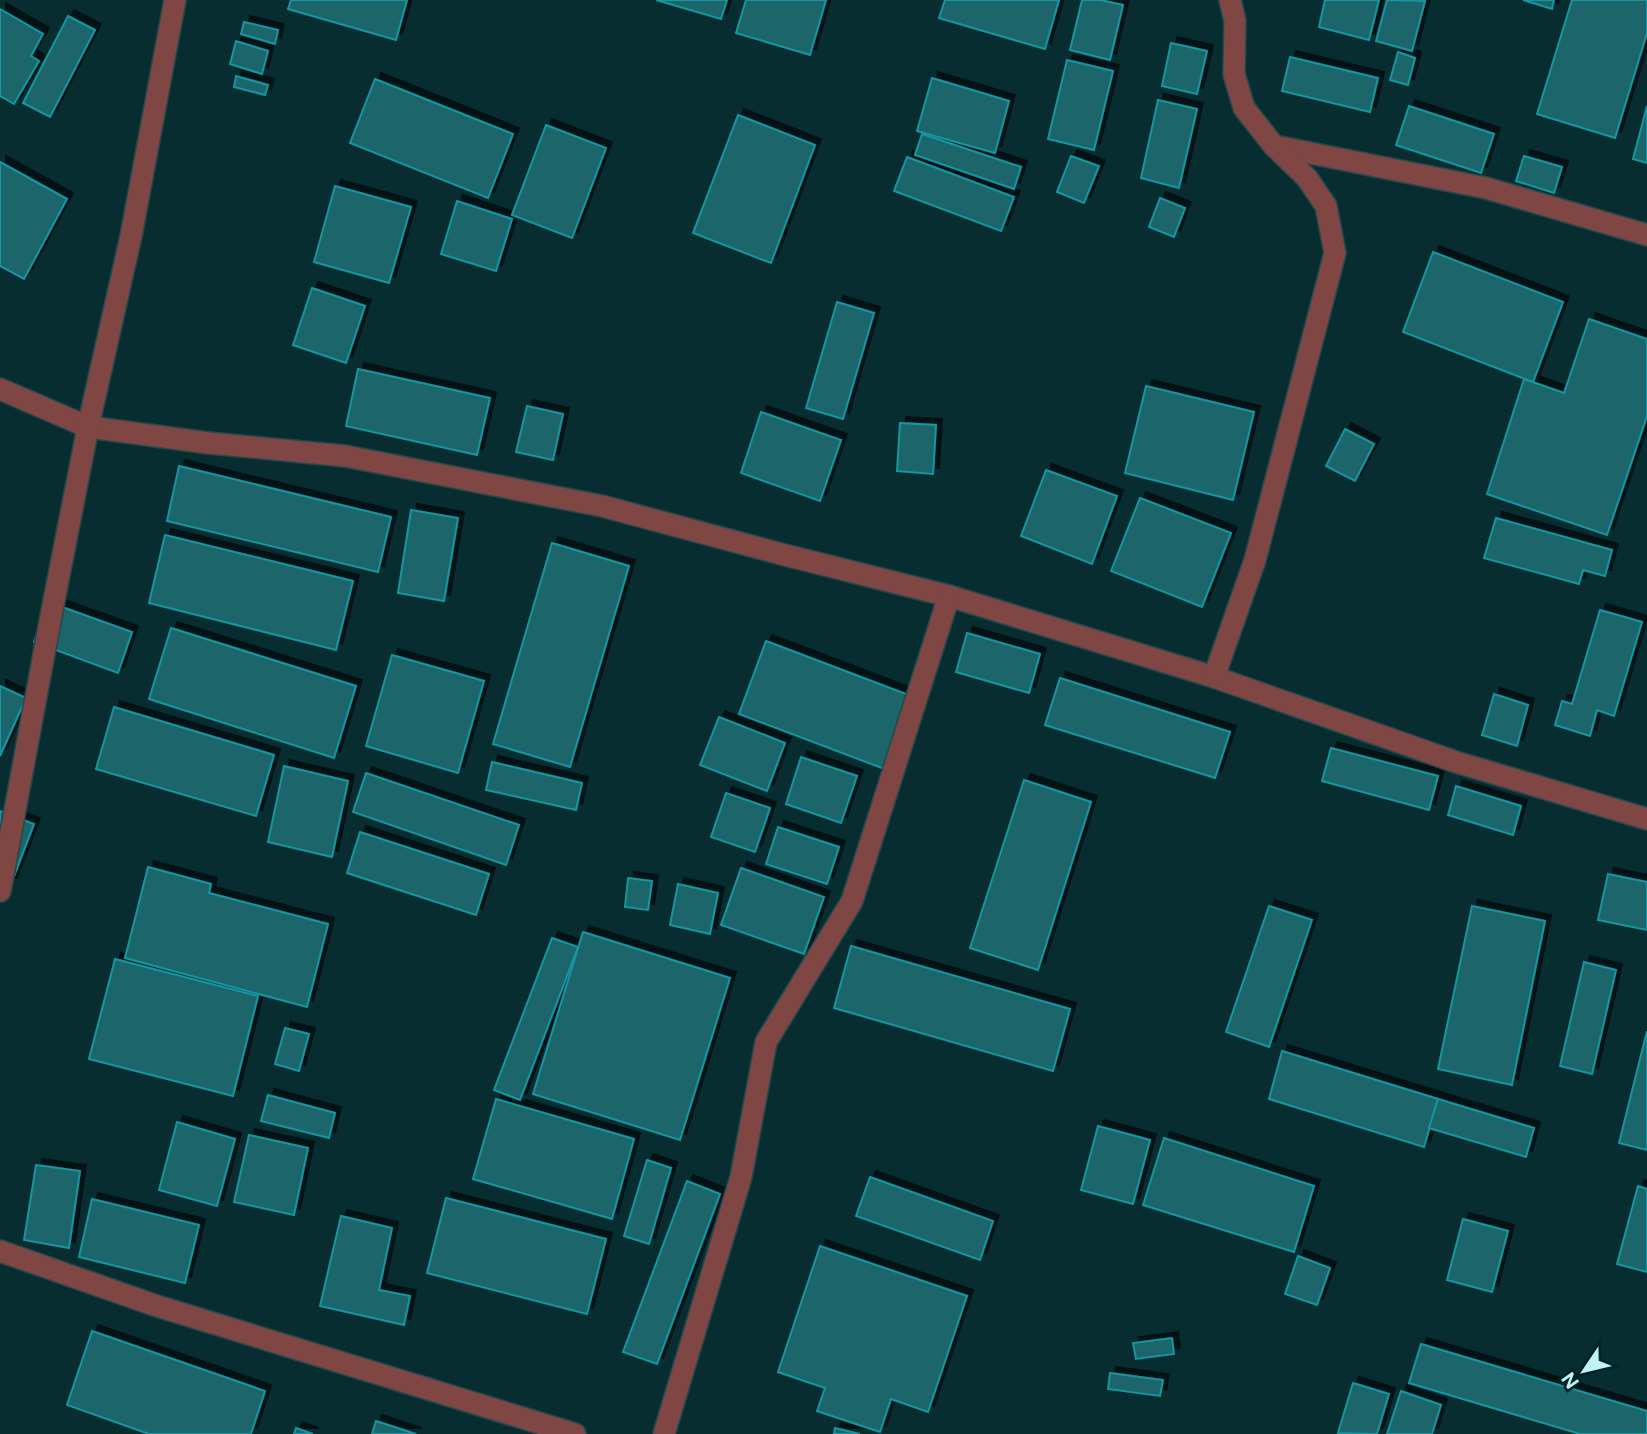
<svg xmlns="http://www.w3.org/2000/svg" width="1647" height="1434" viewBox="0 0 1647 1434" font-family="'Public Sans',sans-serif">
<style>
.building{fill:#1d656b;stroke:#1396a1;stroke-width:2;filter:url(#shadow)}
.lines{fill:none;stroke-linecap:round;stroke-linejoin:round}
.minor-casing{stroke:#22494d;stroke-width:24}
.minor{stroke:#7f4643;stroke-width:21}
</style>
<defs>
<filter id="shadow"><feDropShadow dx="6" dy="-6" stdDeviation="0" flood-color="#0009"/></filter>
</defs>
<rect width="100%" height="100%" fill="#082d31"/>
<g class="building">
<path d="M291 0H407L396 40 288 9Z"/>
<path d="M656 0H727L721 19Z"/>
<path d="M746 0H826L810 55 736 33Z"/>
<path d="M945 0H1059L1045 49 939 18Z"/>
<path d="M1082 0H1100L1123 5 1110 60 1070 50Z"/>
<path d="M1325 0H1379L1369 40 1319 27Z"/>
<path d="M1387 0 1425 1 1412 51 1376 41Z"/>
<path d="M1523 0H1554L1552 9Z"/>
<path d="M1572 0H1647V33L1615 138 1537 114Z"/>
<path d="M0 9 43 34 31 56 39 61 14 104 0 96Z"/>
<path d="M68 16 95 30 50 117 23 103Z"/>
<path d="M244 22 278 30 275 44 241 34Z"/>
<path d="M236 41 268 51 262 74 230 64Z"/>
<path d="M1171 43 1207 51 1197 94 1162 86Z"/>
<path d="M1398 52 1415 58 1408 85 1390 80Z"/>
<path d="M1290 57 1378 78 1370 112 1282 91Z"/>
<path d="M1067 60 1113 71 1094 150 1048 139Z"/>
<path d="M236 76 268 85 265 95 234 87Z"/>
<path d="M932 78 1009 101 995 153 917 131Z"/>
<path d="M375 79 513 134 488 198 350 143Z"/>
<path d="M1158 100 1197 109 1179 188 1141 178Z"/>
<path d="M1409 106 1494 134 1481 173 1396 145Z"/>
<path d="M1647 106V163L1633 159Z"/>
<path d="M738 115 815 145 771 263 693 233Z"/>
<path d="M546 125 606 148 572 238 512 215Z"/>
<path d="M922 134 1021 167 1014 189 915 155Z"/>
<path d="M1071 156 1099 166 1084 203 1057 192Z"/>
<path d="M1524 156 1562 167 1554 193 1516 181Z"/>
<path d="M907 157 1014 197 1001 231 894 191Z"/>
<path d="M0 162 67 199 24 279 0 266Z"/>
<path d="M335 186 411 207 389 283 314 262Z"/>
<path d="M1160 198 1185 208 1174 237 1149 227Z"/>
<path d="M457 201 512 219 496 271 441 254Z"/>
<path d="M1433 252 1563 302 1533 382 1403 332Z"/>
<path d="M312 288 365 306 346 363 293 345Z"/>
<path d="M837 302 874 313 843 419 806 408Z"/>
<path d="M1589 319 1647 339V416L1607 535 1487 494 1524 379 1564 393Z"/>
<path d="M358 369 490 398 477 455 346 426Z"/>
<path d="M1146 386 1254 412 1233 500 1125 473Z"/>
<path d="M527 406 563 414 553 460 516 452Z"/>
<path d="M761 412 841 440 820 501 741 473Z"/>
<path d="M900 423 936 425 933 474 897 471Z"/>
<path d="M1345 429 1374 444 1355 481 1326 466Z"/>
<path d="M179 466 391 517 378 572 167 521Z"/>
<path d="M1046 470 1117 496 1092 564 1021 536Z"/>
<path d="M1140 498 1231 533 1202 607 1111 571Z"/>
<path d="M411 510 458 518 444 601 398 593Z"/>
<path d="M1496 518 1612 550 1605 576 1583 570 1579 584 1484 558Z"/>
<path d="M165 535 353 581 336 650 149 603Z"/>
<path d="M552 543 629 566 570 767 493 744Z"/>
<path d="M48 602 132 632 118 673 34 642Z"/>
<path d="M1600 610 1642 622 1614 716 1597 710 1590 736 1555 725 1562 701 1572 704Z"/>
<path d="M171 628 356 686 334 758 149 699Z"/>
<path d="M967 633 1040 654 1029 693 956 672Z"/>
<path d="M766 641 914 697 887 770 739 714Z"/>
<path d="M392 655 484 681 458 773 366 746Z"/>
<path d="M1060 678 1230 732 1215 778 1045 725Z"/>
<path d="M0 686 26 698 0 756Z"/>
<path d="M1494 694 1528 705 1517 746 1482 735Z"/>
<path d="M114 707 274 755 256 816 96 769Z"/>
<path d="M719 717 785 743 767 791 700 765Z"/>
<path d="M1331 748 1438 776 1429 810 1322 781Z"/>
<path d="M801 757 857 776 841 823 786 804Z"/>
<path d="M492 762 582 783 576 810 486 790Z"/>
<path d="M284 766 348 781 332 857 268 842Z"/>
<path d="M366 773 519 825 506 865 353 812Z"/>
<path d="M1024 780 1091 802 1038 970 970 948Z"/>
<path d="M1456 786 1521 806 1513 835 1448 815Z"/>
<path d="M726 793 770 808 755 852 711 837Z"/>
<path d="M0 811 34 824 11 884 0 880Z"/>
<path d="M778 827 839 847 827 884 766 864Z"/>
<path d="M360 832 489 874 476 915 347 873Z"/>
<path d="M148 867 211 884 209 893 328 924 307 1007 125 958Z"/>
<path d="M741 868 824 897 804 954 721 925Z"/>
<path d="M1608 874 1647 882V930L1598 920Z"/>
<path d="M628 878 652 881 648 910 625 907Z"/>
<path d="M678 884 718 893 710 934 670 925Z"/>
<path d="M1269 906 1312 920 1269 1047 1226 1032Z"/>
<path d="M1472 906 1545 921 1512 1085 1438 1069Z"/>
<path d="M583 932 730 978 680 1140 533 1094Z"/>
<path d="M552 938 578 947 520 1100 494 1090Z"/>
<path d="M851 946 1070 1009 1053 1071 834 1008Z"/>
<path d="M115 959 258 996 233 1096 89 1059Z"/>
<path d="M1584 962 1616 970 1592 1074 1560 1066Z"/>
<path d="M285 1028 309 1034 299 1071 275 1064Z"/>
<path d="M1647 1031V1150L1619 1143Z"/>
<path d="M1282 1051 1438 1099 1424 1147 1269 1099Z"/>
<path d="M268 1095 335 1113 329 1138 261 1121Z"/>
<path d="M496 1099 634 1139 612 1219 473 1179Z"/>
<path d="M1438 1099 1534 1128 1526 1157 1429 1128Z"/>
<path d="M177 1122 235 1139 217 1206 159 1190Z"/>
<path d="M1098 1126 1150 1140 1133 1204 1081 1190Z"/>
<path d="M249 1135 308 1148 294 1215 234 1202Z"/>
<path d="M1164 1138 1314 1186 1294 1252 1143 1205Z"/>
<path d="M647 1160 671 1168 649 1244 624 1236Z"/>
<path d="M36 1165 80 1171 69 1248 24 1240Z"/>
<path d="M870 1177 993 1221 980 1260 856 1216Z"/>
<path d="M687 1181 720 1194 657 1364 623 1352Z"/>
<path d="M1638 1186 1647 1189V1272L1617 1264Z"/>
<path d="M446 1198 606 1239 587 1314 427 1273Z"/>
<path d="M92 1199 199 1225 185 1283 79 1257Z"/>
<path d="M341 1216 392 1228 379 1290 410 1296 404 1325 320 1306Z"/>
<path d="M1463 1219 1508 1231 1492 1292 1447 1280Z"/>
<path d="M820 1246 967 1296 928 1412 891 1399 880 1432 817 1411 825 1388 778 1372Z"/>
<path d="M1298 1256 1330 1268 1317 1305 1285 1294Z"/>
<path d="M92 1331 265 1391 251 1434H149L67 1405Z"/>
<path d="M1172 1338 1174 1354 1136 1359 1133 1343Z"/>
<path d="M1421 1344 1647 1411V1434H1580L1409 1383Z"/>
<path d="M1110 1373 1163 1380 1160 1396 1108 1389Z"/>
<path d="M1353 1383 1389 1394 1377 1434 1338 1433Z"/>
<path d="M1401 1391 1441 1405 1432 1434H1387Z"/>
<path d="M376 1421 416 1434H372Z"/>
<path d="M296 1428 313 1434H294Z"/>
<path d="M835 1428 860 1434H834Z"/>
</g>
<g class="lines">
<g class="minor-casing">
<g id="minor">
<path d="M1275 146 1486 188 1647 235"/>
<path d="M0 389 88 427 209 443 345 456 602 506 781 554 949 596 1214 677 1456 762 1647 819"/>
<path d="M1214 677 1255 560 1335 253 1326 206 1307 178 1274 146 1244 108 1234 74 1235 21 1230 0"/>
<path d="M0 891 51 616 88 427 131 236 175 0"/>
<path d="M0 1251 157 1306 575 1434"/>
<path d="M664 1434 741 1177 766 1042 852 901 949 596"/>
</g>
</g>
<use href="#minor" class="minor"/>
</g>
<g transform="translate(1584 1371) rotate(235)" stroke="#002327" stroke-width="5" paint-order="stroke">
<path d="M0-5L12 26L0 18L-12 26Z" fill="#c0f2f7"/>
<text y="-10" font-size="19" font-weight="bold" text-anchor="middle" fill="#c0f2f7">N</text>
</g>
</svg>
